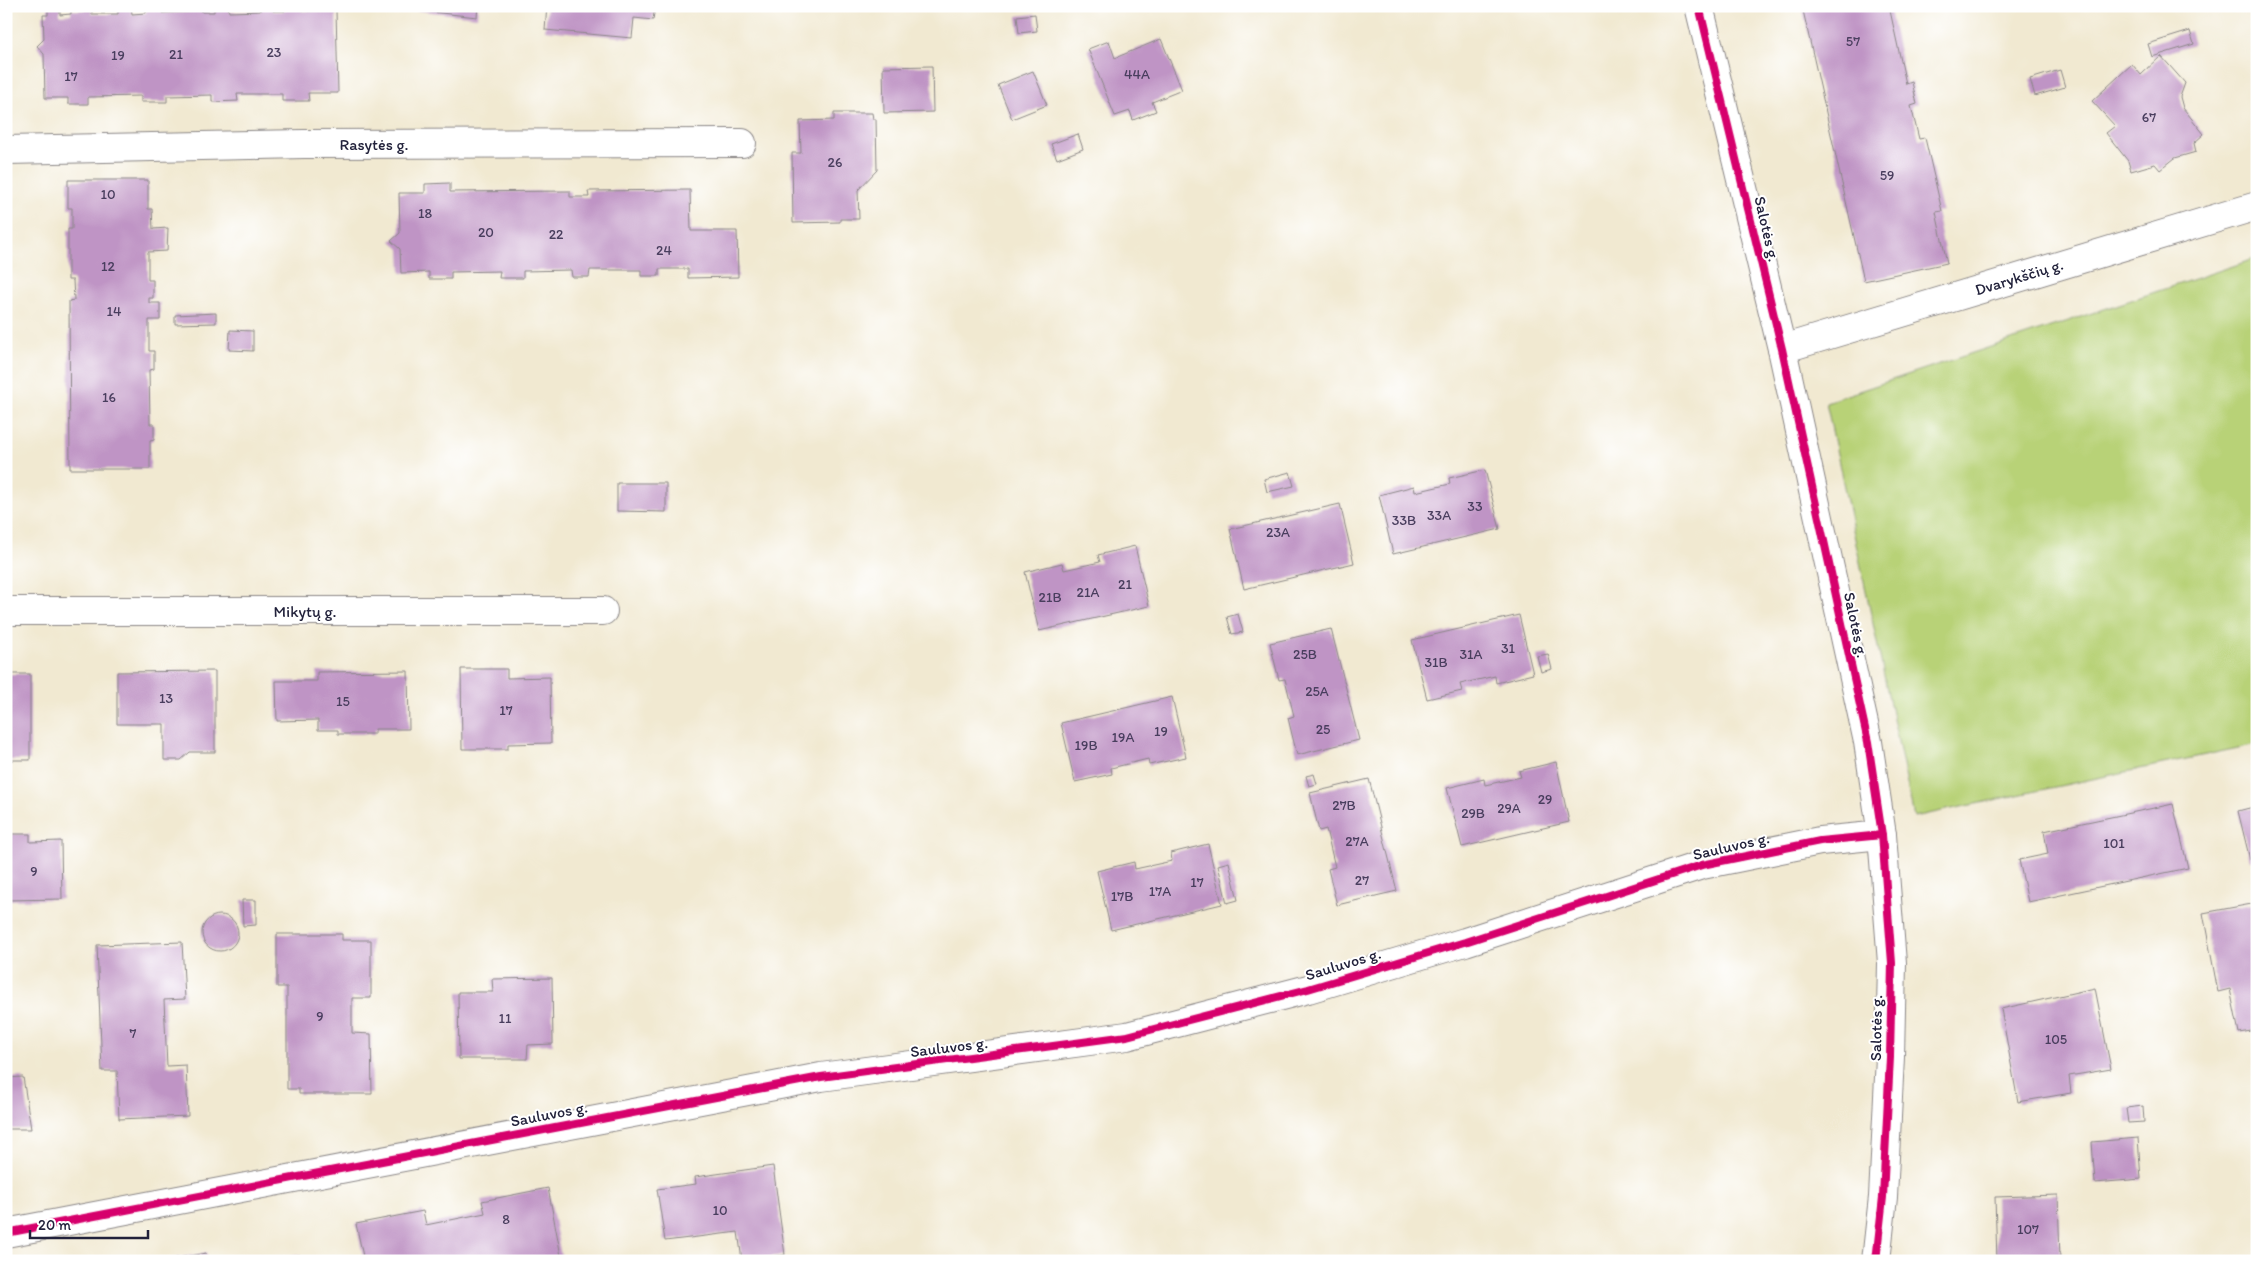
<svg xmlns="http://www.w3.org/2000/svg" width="2263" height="1267" viewBox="0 0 2263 1267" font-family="Itim,sans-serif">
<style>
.green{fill:#b8d277;stroke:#6d7a59}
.building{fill:#bf94c5}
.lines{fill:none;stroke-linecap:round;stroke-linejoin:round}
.street-casing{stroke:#8a8686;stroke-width:30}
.street{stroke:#fff;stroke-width:28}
.cycleway-casing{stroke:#fff;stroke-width:11}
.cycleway{stroke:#d6006c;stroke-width:8}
.labels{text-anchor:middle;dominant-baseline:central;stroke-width:4;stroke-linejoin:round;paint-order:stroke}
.number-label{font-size:14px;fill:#493e5e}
.street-label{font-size:16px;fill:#22223b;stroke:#fff}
</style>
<rect width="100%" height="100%" fill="#fff"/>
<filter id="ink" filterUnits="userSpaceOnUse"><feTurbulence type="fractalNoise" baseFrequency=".02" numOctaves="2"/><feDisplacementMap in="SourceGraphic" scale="10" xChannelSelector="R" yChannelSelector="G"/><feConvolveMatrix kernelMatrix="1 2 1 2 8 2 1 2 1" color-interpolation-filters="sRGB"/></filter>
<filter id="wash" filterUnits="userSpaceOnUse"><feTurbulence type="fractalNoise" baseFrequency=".0096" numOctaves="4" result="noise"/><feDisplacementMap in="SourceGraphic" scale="20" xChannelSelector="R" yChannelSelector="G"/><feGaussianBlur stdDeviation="1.12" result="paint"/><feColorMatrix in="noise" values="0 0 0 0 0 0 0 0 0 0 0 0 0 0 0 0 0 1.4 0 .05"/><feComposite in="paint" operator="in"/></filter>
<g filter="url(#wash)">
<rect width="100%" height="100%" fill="#f1e9d1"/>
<path class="green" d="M2257 258V744L1914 817 1826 402Z"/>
<g id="blocks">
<g class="building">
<path d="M48 6H60V15L71 14V10H92V14H118V6H131L132 14 146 13V8H162V13L188 12V6H202V12H214V6H228L229 12 260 11V6H273V11H285V6H301L302 11 336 10 338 93H308L309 101H282V94H237L238 101 212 102V95L167 96V102H141V96L88 97V104H68V98H45L44 54 37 46 44 39 43 15H48Z"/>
<path d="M395 6H478L477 17 395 8Z"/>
<path d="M547 6H655L653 20 634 18 632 38 545 30Z"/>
<path d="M1802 6H1889L1906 84 1912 82 1917 104 1911 106 1919 139 1925 138 1942 211 1936 212 1947 263 1864 281Z"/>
<path d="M1035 14 1037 31 1019 33 1017 16Z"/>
<path d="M2190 31 2194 44 2152 57 2148 44Z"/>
<path d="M1161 39 1182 90 1152 102 1156 111 1133 120 1130 111 1115 116 1088 49 1109 41 1115 58Z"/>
<path d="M2161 56 2185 83 2180 97 2183 108 2204 134 2194 143 2196 152 2175 158 2160 170 2155 164 2131 171 2128 161 2106 133 2115 126 2092 101 2132 64 2141 75Z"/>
<path d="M932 66 933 112 884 113 883 67Z"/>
<path d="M2060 70 2065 87 2035 96 2030 79Z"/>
<path d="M1033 71 1047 105 1012 119 998 85Z"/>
<path d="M834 113H872L873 119H876L877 170 858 190 859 219H840V222L793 223 792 153H801L800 121 834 120Z"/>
<path d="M1078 134 1083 149 1057 159 1051 144Z"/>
<path d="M68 180H148V209H152L153 229 168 228 167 251 148 252V280H153V298H149V303H160V320H149V351H154V369L149 370 150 424H154V440L150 441V469H70L69 301 74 300 73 280H68V229H72V208H68Z"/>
<path d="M450 183V192L570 191V197H589L588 191 690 190 691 231H737L738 277 688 278V269H659V276H641V270H590L589 277H572L571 270 523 271V278H499L500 271 451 272V279H429V272L401 273 400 249 391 241 400 233 399 193H425V184Z"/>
<path d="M216 313V323L175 324V315Z"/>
<path d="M230 330 253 331V351L229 350Z"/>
<path d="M1485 470 1500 529 1393 554 1379 495 1414 486 1415 492 1450 484 1449 478Z"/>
<path d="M1290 472 1294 486 1267 492 1264 479Z"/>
<path d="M617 483H666V512L617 511Z"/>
<path d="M1340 504 1354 563 1244 589 1230 529Z"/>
<path d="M1135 546 1149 606 1039 631 1025 572 1062 563 1064 570 1100 562 1098 555Z"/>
<path d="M1238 614 1243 632 1232 634 1227 617Z"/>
<path d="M1519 615 1533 674 1496 683 1495 676 1460 684 1462 691 1427 699 1412 640Z"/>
<path d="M1331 629 1359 740 1297 755 1288 718 1294 716 1285 679 1279 680 1270 643Z"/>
<path d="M1548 654 1552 669 1541 672 1537 656Z"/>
<path d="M461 669H507V678L550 677 551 743 508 744V749H462Z"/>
<path d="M215 671V752H190L181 760H164V724H117V672Z"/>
<path d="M408 671 409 729H375V734H338V730H318V720L277 721 276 681H317V672Z"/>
<rect x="6" y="674" width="24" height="86"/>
<path d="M1172 697 1186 757 1149 765 1148 759 1111 768 1112 774 1075 782 1061 723Z"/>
<path d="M1556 762 1569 822 1462 847 1447 788 1484 779 1485 785 1521 777 1519 771Z"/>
<path d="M1314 774 1317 784 1309 786 1306 776Z"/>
<path d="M1369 779 1397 891 1337 905 1328 869 1335 867 1326 829 1319 831 1310 793Z"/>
<path d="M2173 804 2188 868 2028 902 2019 860 2048 854 2044 831Z"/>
<path d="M2257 806V859L2250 860 2238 811Z"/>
<path d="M6 834H30V842L61 841 62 899 6 900Z"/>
<path d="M1208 844 1222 904 1111 930 1097 871 1134 862 1135 869 1172 861 1171 853Z"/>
<path d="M1229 862 1238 900 1227 903 1218 865Z"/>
<path d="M242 900H256V925L243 926Z"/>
<path d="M2257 903V1030L2239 1033 2230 989 2218 992 2203 913Z"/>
<circle cx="220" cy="933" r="18"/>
<path d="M277 934H342V940H371V998H352V1033L371 1034 372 1094H299V1089H287V987H277Z"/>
<path d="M182 942 185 999 164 1000 167 1066 186 1065 188 1116 119 1119 117 1071H102L97 945Z"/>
<path d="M552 978 553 1044 528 1045 527 1059H459L458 992H493L492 979Z"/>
<path d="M2095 988 2111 1069 2069 1076 2071 1093 2018 1102 2001 1009Z"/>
<path d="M23 1077 31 1129H6V1078Z"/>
<path d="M2143 1106 2144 1122 2128 1123 2126 1108Z"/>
<path d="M2138 1138 2141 1179 2095 1183 2092 1142Z"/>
<path d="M773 1166 785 1255 742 1260 738 1232 665 1241 657 1189 696 1184 695 1177Z"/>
<path d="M548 1188 562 1261H364L356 1224 423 1211 426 1225 485 1213 482 1201Z"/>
<path d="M2058 1195 2060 1261H1997L1995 1197Z"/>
<path d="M206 1253 208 1261H166V1260Z"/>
<path d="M300 1255 301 1261H275V1259Z"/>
</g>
</g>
</g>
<g filter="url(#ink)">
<use href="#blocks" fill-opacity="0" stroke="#8a8686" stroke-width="1"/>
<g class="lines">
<g class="street-casing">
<g id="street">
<path d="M1699 6 1782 349 1868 742 1882 835 1892 963 1890 1057 1883 1197 1876 1261"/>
<path d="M6 150 304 144 742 143"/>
<path d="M1782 349 2257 206"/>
<path d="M6 611H603"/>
<path d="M6 1233 821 1077 1127 1036 1308 989 1465 942 1702 865 1820 841 1882 835"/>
</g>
</g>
<use href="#street" class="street"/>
<g class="cycleway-casing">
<g id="cycleway">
<path d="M1699 6 1782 349 1868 742 1882 835 1892 963 1890 1057 1883 1197 1876 1261"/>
<path d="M6 1233 821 1077 1127 1036 1308 989 1465 942 1702 865 1820 841 1882 835"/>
</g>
</g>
<use href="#cycleway" class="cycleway"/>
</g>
</g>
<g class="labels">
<g class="number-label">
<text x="1853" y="41">57</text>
<text x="274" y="52">23</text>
<text x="176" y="54">21</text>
<text x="118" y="55">19</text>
<text x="1137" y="74">44A</text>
<text x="71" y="76">17</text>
<text x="2149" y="117">67</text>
<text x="835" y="162">26</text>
<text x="1887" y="175">59</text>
<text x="108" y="194">10</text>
<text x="425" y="213">18</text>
<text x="486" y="232">20</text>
<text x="556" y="234">22</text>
<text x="664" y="250">24</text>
<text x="108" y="266">12</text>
<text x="114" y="311">14</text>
<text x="109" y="397">16</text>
<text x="1475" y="506">33</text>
<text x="1439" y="515">33A</text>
<text x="1404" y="520">33B</text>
<text x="1278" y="532">23A</text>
<text x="1125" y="584">21</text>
<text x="1088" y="592">21A</text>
<text x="1050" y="597">21B</text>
<text x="1508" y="648">31</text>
<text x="1305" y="654">25B</text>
<text x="1471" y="654">31A</text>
<text x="1436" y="662">31B</text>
<text x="1317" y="691">25A</text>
<text x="166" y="698">13</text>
<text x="343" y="701">15</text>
<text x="506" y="710">17</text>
<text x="1323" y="729">25</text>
<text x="1161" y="731">19</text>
<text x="1123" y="737">19A</text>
<text x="1086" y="745">19B</text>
<text x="1545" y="799">29</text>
<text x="1344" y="805">27B</text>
<text x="1509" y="808">29A</text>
<text x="1473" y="813">29B</text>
<text x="1357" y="841">27A</text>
<text x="2114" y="843">101</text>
<text x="34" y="871">9</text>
<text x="1362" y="880">27</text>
<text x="1197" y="882">17</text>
<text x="1160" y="891">17A</text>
<text x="1122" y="896">17B</text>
<text x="320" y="1016">9</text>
<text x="505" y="1018">11</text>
<text x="133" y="1033">7</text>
<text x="2056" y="1039">105</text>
<text x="720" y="1210">10</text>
<text x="506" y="1219">8</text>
<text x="2028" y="1229">107</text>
</g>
<g class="street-label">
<text x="374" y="144">Rasytės g.</text>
<text transform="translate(1767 229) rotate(77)">Salotės g.</text>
<text transform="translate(2019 277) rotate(-17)">Dvarykščių g.</text>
<text x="305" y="611">Mikytų g.</text>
<text transform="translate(1856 625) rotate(78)">Salotės g.</text>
<text transform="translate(1731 846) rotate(-13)">Sauluvos g.</text>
<text transform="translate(1343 964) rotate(-17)">Sauluvos g.</text>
<text transform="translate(1876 1028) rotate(-89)">Salotės g.</text>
<text transform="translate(949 1047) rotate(-7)">Sauluvos g.</text>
<text transform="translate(549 1114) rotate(-11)">Sauluvos g.</text>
</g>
</g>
<rect width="2263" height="1267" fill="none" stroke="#fff" stroke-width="25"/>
<path d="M30 1230v8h118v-8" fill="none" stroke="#22223b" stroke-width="2.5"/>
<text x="38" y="1230" font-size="15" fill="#22223b" stroke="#ffffff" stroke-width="4" paint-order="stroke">20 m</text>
</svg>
